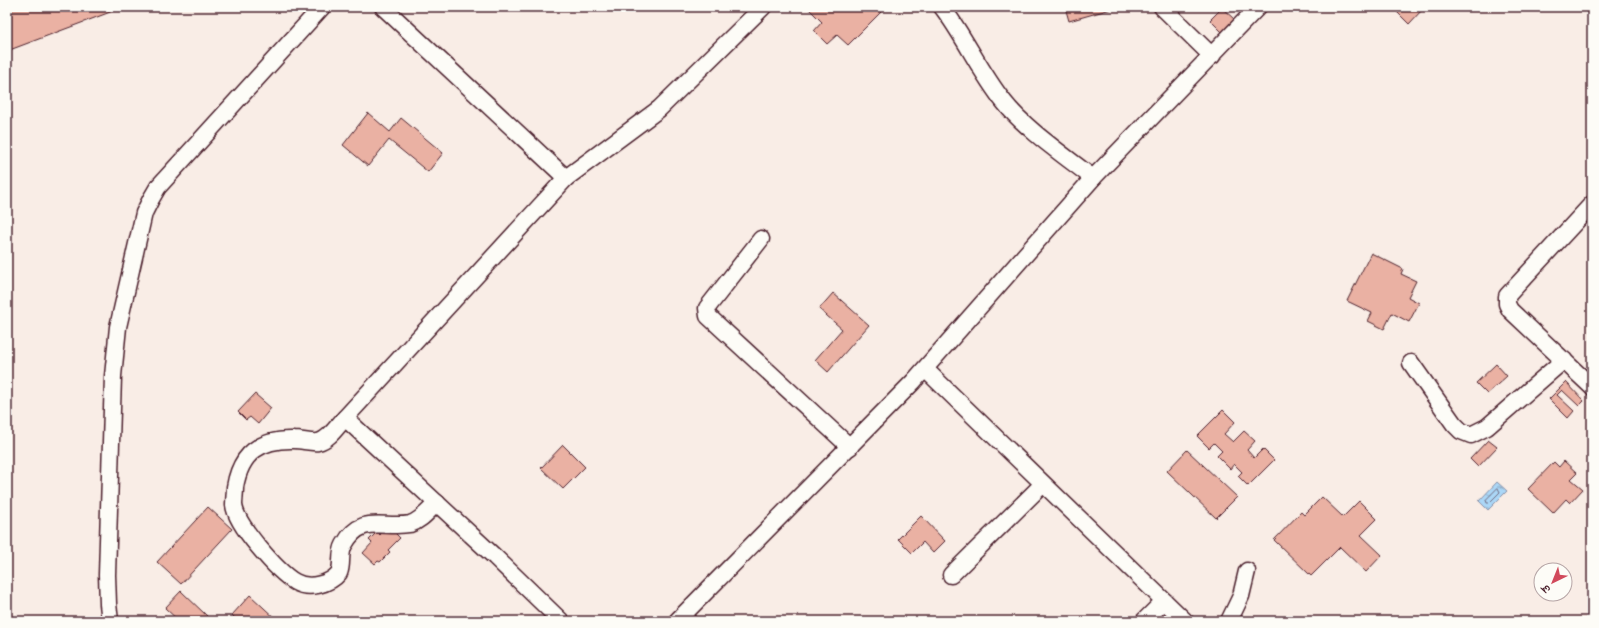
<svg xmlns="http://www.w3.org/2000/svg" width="1599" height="628" viewBox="0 0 1599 628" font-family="Kalam,'Playpen Sans Deva',sans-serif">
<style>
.water{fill:url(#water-ripples);stroke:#848da5}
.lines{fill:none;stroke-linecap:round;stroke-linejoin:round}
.shore{stroke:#71697d;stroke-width:1}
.building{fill:#eab1a3;stroke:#4a1f2b}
.minor-casing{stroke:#4a1f2b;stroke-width:19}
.minor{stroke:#fdfcf7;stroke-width:16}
</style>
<defs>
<pattern id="water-ripples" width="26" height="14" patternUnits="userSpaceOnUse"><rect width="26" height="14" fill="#abd7f7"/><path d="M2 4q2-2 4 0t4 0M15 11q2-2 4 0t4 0" fill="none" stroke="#95b8d4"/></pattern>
</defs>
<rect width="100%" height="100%" fill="#f9ede6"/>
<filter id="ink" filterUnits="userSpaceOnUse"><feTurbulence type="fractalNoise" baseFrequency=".025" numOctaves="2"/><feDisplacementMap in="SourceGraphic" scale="8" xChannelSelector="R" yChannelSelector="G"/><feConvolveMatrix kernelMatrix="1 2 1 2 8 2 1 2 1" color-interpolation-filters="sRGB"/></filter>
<g filter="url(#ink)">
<path class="water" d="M1497 482 1507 491 1488 510 1479 501Z"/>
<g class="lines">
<path class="shore" d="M1498 488 1500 492 1489 503H1487L1486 500Z"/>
</g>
<g class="building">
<path d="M7 7H112L113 11 7 51Z"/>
<path d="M811 7H880L883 10 848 45 837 35 827 44 814 31 822 22 809 9Z"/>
<path d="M1065 7H1110L1111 9 1069 21Z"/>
<path d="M1392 7H1419L1422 10 1409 24Z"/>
<path d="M1222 8 1234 19 1222 32 1210 20Z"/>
<path d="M368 113 390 132 401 118 443 153 428 172 389 140 368 166 343 145Z"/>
<path d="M1371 253 1403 269 1401 274 1416 281 1408 297 1419 303 1409 322 1392 313 1384 329 1368 321 1372 313 1347 301Z"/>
<path d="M833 293 869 325 828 372 815 360 842 329 819 309Z"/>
<path d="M1496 364 1507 376 1487 394 1476 383Z"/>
<path d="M1566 382 1584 401 1579 406 1562 390 1557 395 1574 411 1568 418 1549 399Z"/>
<path d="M255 394 271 408 258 424 250 417 246 420 238 412Z"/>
<path d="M1223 410 1235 422 1224 434 1233 442 1244 431 1255 441 1247 450 1254 458 1263 449 1274 460 1248 486 1238 476 1242 472 1234 464 1230 469 1217 456 1222 451 1214 443 1209 448 1197 436Z"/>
<path d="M1488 440 1497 447 1478 467 1470 459Z"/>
<path d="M563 445 585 467 563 489 541 468Z"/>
<path d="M1187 450 1237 497 1216 518 1167 471Z"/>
<path d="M1564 461 1577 473 1571 479 1583 489 1570 503 1566 499 1553 513 1528 489 1554 462 1559 467Z"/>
<path d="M1322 497 1343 517 1359 501 1377 519 1361 535 1382 555 1366 572 1340 547 1311 576 1274 540 1301 512 1304 515Z"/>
<path d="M208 507 232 529 181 584 157 562Z"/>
<path d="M921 516 945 541 933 553 923 542 912 553 898 539Z"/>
<path d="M388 526 400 538 388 550 390 552 380 562 378 561 375 564 363 553 372 543 369 540 377 532 380 535Z"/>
<path d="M181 591 207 616 202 621H179L165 608Z"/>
<path d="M250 595 278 621H238L232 615Z"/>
</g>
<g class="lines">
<g class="minor-casing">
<g id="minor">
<path d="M383 7 566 178 345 418 495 557 561 621"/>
<path d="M942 7C965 37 980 72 1004 102 1025 129 1065 156 1093 178"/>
<path d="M1162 7 1212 56"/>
<path d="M566 178 659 109 763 7"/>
<path d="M1592 204 1507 296V304L1510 310 1592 387"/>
<path d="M761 239 707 308 708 316 850 447"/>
<path d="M1411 363 1454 424 1461 431 1471 435 1487 427 1564 360"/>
<path d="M925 369 1185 621"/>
<path d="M345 418C338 425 329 440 318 442 311 443 302 440 294 440 261 439 241 452 235 487 235 493 234 500 234 505 236 525 278 572 295 582 309 590 330 584 339 573 343 564 339 554 344 545 361 513 383 529 410 524 421 521 429 510 437 503"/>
<path d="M951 575 1043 484"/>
<path d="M110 621 108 604 107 575 113 376 118 327 144 213 151 199 158 187 322 7"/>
<path d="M677 621 913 382 1093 178 1258 7"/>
<path d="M1144 621 1164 601"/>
<path d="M1229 621 1241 596 1247 571"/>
</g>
</g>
<use href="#minor" class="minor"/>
</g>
</g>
<rect width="1599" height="628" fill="none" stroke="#fdfcf7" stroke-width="24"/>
<rect x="12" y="12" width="1575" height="604" fill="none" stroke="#4a1f2b" stroke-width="1.5" filter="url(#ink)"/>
<g transform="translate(1553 582) rotate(223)"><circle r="19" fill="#fdfcf7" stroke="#b5a4a5"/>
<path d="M0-3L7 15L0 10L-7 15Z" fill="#d1495b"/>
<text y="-6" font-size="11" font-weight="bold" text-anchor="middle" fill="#4a1f2b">उ</text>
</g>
</svg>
